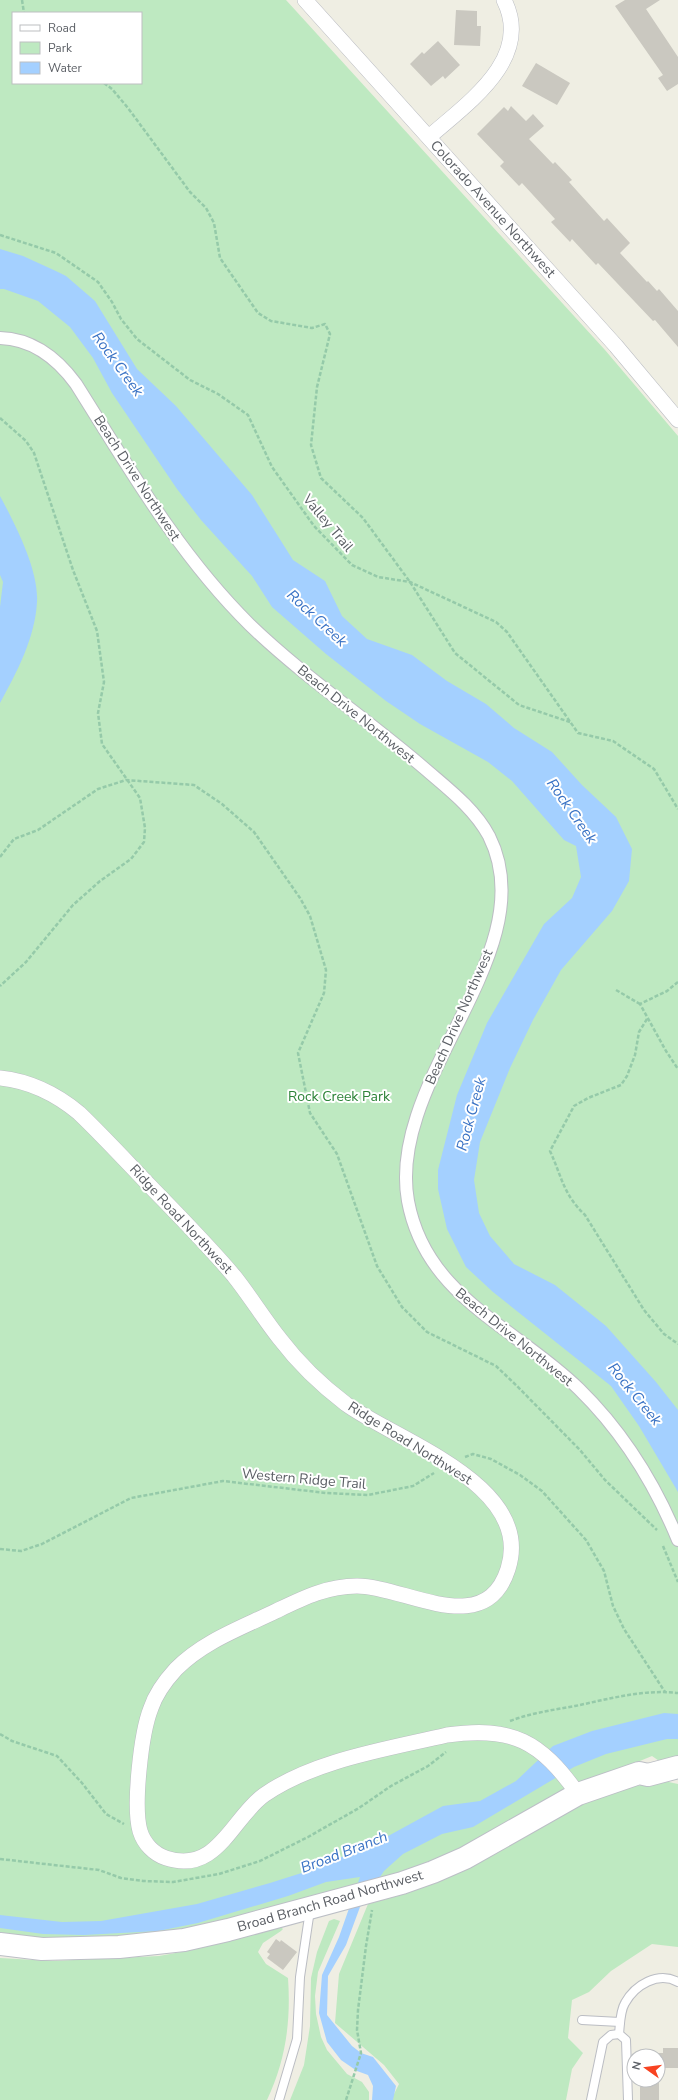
<svg xmlns="http://www.w3.org/2000/svg" width="678" height="2100" viewBox="0 0 678 2100" font-family="'Nunito Sans',sans-serif">
<style>
.green{fill:#bee9c1;fill-rule:evenodd}
.water{fill:#a4d0ff}
.building{fill:#cac8c0}
.lines{fill:none;stroke-linecap:round;stroke-linejoin:round}
.service-casing{stroke:#bbbdc3;stroke-width:10}
.pedestrian-casing{stroke:#bbbdc3;stroke-width:14}
.minor-casing{stroke:#bbbdc3;stroke-width:16}
.secondary-casing{stroke:#bcbfc6;stroke-width:24}
.path{stroke:#95caa9;stroke-width:2.5;stroke-dasharray:4 2;stroke-linecap:butt}
.service{stroke:#fff;stroke-width:8}
.pedestrian{stroke:#fff;stroke-width:12}
.minor{stroke:#fff;stroke-width:15}
.secondary{stroke:#fff;stroke-width:22}
.labels{text-anchor:middle;dominant-baseline:central;stroke-width:4;stroke-linejoin:round;paint-order:stroke}
.street-label{font-size:14px;fill:#5b5f65;stroke:#fff}
.park-label{font-size:14px;fill:#2d8338;stroke:#fff}
.water-label{font-size:15px;font-style:italic;fill:#3972c4;stroke:#fff}
</style>
<rect width="100%" height="100%" fill="#efeee3"/>
<g class="green">
<path d="M0 0H286L605 350 678 436V1774L652 1756 550 1798 504 1828 433 1863 384 1882 156 1935 28 1941 0 1934ZM13 13H141V83H13Z"/>
<path d="M664 1781 678 1784V1947L652 1944 611 1971 589 1992 572 2000 568 2038 583 2053 572 2069 566 2100H391L399 2084 384 2065 335 2023 339 1974 368 1904 401 1895 450 1876 578 1805 619 1789Z"/>
<path d="M334 1919 340 1921 318 1972 315 1996 316 2014 321 2037 327 2050 347 2074 362 2082 369 2092V2100H290L304 2065 310 2026 311 1978 317 1952 329 1921Z"/>
<path d="M280 1926 283 1929 281 1931 263 1943 258 1952 266 1964 288 1978C291 2021 286 2060 267 2100H0V1958L52 1961 159 1956 192 1950Z"/>
</g>
<g class="water">
<path d="M0 249 23 256 58 272 66 276 95 301 137 369 176 406 252 495 293 560 325 581 342 616 367 639 412 655 447 681 486 704 514 728 552 752 582 785 616 817 632 849 629 881 612 911 561 970 533 1020 510 1068 480 1142 474 1180 479 1213 490 1236 514 1264 555 1285 606 1326 656 1382 678 1410V1492L639 1426 611 1386 493 1292 466 1267 447 1229 438 1189V1170L457 1095 487 1023 544 924 572 898 581 877 576 846 564 840 512 781 488 762 420 724 386 701 326 654 272 607 252 576 201 520 177 489 112 393 93 358 70 327 38 301 4 289H0Z"/>
<path d="M0 496C15 524 39 570 37 602 35 638 17 672 0 703V607L3 582 0 575Z"/>
<path d="M664 1713 678 1714V1739H667L606 1754 574 1767 473 1827 442 1834 403 1854 384 1871 360 1907 346 1945 328 1976 327 2015 352 2046 361 2053 373 2057 396 2086 393 2100H372L373 2086 368 2075 357 2071 341 2060 327 2042 319 2013 322 1975 339 1937 360 1877 326 1882 288 1896 198 1923 158 1931 84 1935 43 1934 0 1928V1915L62 1922 101 1921 197 1904 270 1883 311 1870 379 1841 443 1806 480 1801 516 1781 553 1746 592 1731Z"/>
</g>
<g class="building">
<path d="M625 0H660L646 9 678 57V84L667 91 658 78 663 75 615 6Z"/>
<path d="M456 10 477 11V26H481L480 46 454 45Z"/>
<path d="M438 41 460 65 445 79 443 76 431 86 410 64 422 52 424 54Z"/>
<path d="M536 63 570 83 557 105 522 86Z"/>
<path d="M511 106 526 121 533 114 544 126 529 139 553 164 555 162 572 180 569 182 604 221 607 218 630 243 620 253 647 282 648 281 657 291 659 289 678 311V347L655 320 653 321 598 263 596 265 572 239 570 242 551 222 555 219 522 183 519 186 500 166 504 162 477 134 504 107 508 111Z"/>
<path d="M276 1939 280 1942 281 1940 297 1952 283 1970 267 1958 270 1954 267 1952Z"/>
<path d="M663 2048H678V2068H659V2100H640V2080H658V2056H640V2054H658V2053H663Z"/>
</g>
<g class="lines">
<g class="service-casing">
<g id="service">
<path d="M582 2020 620 2022"/>
<path d="M619 2034C620 2025 620 2011 625 2003 635 1985 658 1971 678 1982"/>
<path d="M279 2100 297 2039 300 1977 310 1910"/>
<path d="M591 2100 603 2042 611 2035 619 2034 626 2040 628 2100"/>
</g>
</g>
<g class="pedestrian-casing">
<path id="pedestrian" d="M0 338C33 339 57 358 76 384 129 468 179 555 250 625 304 677 367 719 424 768 447 788 474 808 489 836 547 951 386 1078 408 1201 426 1298 516 1327 579 1389 623 1432 655 1484 678 1540"/>
</g>
<g class="minor-casing">
<g id="minor">
<path d="M305 0 616 346 678 420"/>
<path d="M429 137C466 104 534 59 504 0"/>
<path d="M0 1078C29 1081 56 1094 79 1113 103 1136 126 1161 149 1185 178 1215 207 1244 234 1276 250 1296 264 1319 280 1339 299 1364 321 1385 346 1404 397 1441 535 1485 508 1569 485 1641 405 1586 357 1586 327 1586 303 1598 276 1611 241 1628 204 1641 176 1669 165 1681 156 1693 151 1708 141 1733 133 1806 140 1831 144 1844 154 1854 166 1858 217 1875 232 1818 264 1795 314 1760 388 1749 447 1735 513 1726 540 1741 578 1794"/>
</g>
</g>
<g class="secondary-casing">
<path id="secondary" d="M0 1944 42 1949 119 1947 184 1940 228 1930 402 1883 433 1872 465 1858 578 1794 639 1773 648 1775 678 1767"/>
</g>
<g class="path">
<path d="M22 0 24 13"/>
<path d="M104 83 112 89 128 108 190 192 206 208 214 223 220 258 258 313 271 321 312 328 325 324 330 334 317 387 311 445 321 478 363 518 410 582 455 653 519 705 570 722"/>
<path d="M0 235 56 253 98 282 112 302 121 319 137 339 190 380 218 394 248 415 272 467 314 526 352 565 378 577 410 582 496 622 507 632 578 733 613 741 654 769 678 809"/>
<path d="M0 418 26 441 34 453 73 570 97 631 104 682 98 713 102 744 140 798 145 828 144 842 131 859 100 881 73 905 26 962 0 986"/>
<path d="M0 857 14 839 38 830 98 789 126 780 194 785 222 804 254 832 300 898 310 916 326 970 324 993 298 1053 310 1113 337 1154 377 1266 402 1307 427 1332 496 1366 517 1386 580 1450 605 1480 657 1530"/>
<path d="M678 982 667 991 640 1004 666 1051 678 1069"/>
<path d="M616 990 640 1004"/>
<path d="M647 1019 639 1032 635 1055 627 1076 621 1085 588 1098 574 1106 550 1151C562 1177 563 1194 585 1215L644 1310 664 1334 678 1344"/>
<path d="M465 1457 473 1454 491 1459 520 1475 542 1491 586 1540 604 1571 613 1606 624 1629 665 1692"/>
<path d="M663 1546 678 1582"/>
<path d="M0 1549 21 1551 42 1544 131 1498 223 1481 326 1493 368 1495 413 1486 434 1473"/>
<path d="M510 1721C531 1713 553 1710 575 1706 609 1699 643 1689 678 1693"/>
<path d="M0 1734 12 1741 57 1756 82 1783 106 1814 124 1824"/>
<path d="M0 1859 99 1870 121 1878 143 1881 173 1882 219 1874 260 1861 308 1837 359 1808 391 1786 428 1766 446 1752"/>
<path d="M346 2100 361 2053 357 2030 358 2010 366 1946 372 1910"/>
</g>
<use href="#service" class="service"/>
<use href="#pedestrian" class="pedestrian"/>
<use href="#minor" class="minor"/>
<use href="#secondary" class="secondary"/>
</g>
<g class="labels">
<g class="street-label">
<text transform="translate(493 209) rotate(48)">Colorado Avenue Northwest</text>
<text transform="translate(137 478) rotate(57)">Beach Drive Northwest</text>
<text transform="translate(328 523) rotate(50)">Valley Trail</text>
<text transform="translate(356 714) rotate(39)">Beach Drive Northwest</text>
<text transform="translate(459 1017) rotate(-66)">Beach Drive Northwest</text>
<text transform="translate(181 1219) rotate(47)">Ridge Road Northwest</text>
<text transform="translate(514 1337) rotate(39)">Beach Drive Northwest</text>
<text transform="translate(410 1443) rotate(32)">Ridge Road Northwest</text>
<text transform="translate(304 1479) rotate(5)">Western Ridge Trail</text>
<text transform="translate(330 1901) rotate(-16)">Broad Branch Road Northwest</text>
</g>
<g class="park-label">
<text x="339" y="1096">Rock Creek Park</text>
</g>
<g class="water-label">
<text transform="translate(118 364) rotate(54)">Rock Creek</text>
<text transform="translate(317 618) rotate(43)">Rock Creek</text>
<text transform="translate(572 811) rotate(55)">Rock Creek</text>
<text transform="translate(471 1114) rotate(-75)">Rock Creek</text>
<text transform="translate(635 1394) rotate(51)">Rock Creek</text>
<text transform="translate(344 1852) rotate(-21)">Broad Branch</text>
</g>
</g>
<rect x="12" y="12" width="130" height="72" fill="#ffffff" stroke="#bdbfc1"/>
<rect x="20" y="25" width="20" height="6" fill="#ffffff" stroke="#bdbfc1"/>
<text x="48" y="32" font-size="12" fill="#5b5f65">Road</text>
<rect x="20" y="42" width="20" height="12" fill="#bee9c1" stroke="#bdbfc1"/>
<text x="48" y="52" font-size="12" fill="#5b5f65">Park</text>
<rect x="20" y="62" width="20" height="12" fill="#a4d0ff" stroke="#bdbfc1"/>
<text x="48" y="72" font-size="12" fill="#5b5f65">Water</text>
<g transform="translate(646 2068) rotate(284)"><circle r="19" fill="#ffffff" stroke="#bdbfc1"/>
<path d="M0-3L7 15L0 10L-7 15Z" fill="#f84321"/>
<text y="-6" font-size="11" font-weight="bold" text-anchor="middle" fill="#5b5f65">N</text>
</g>
</svg>
